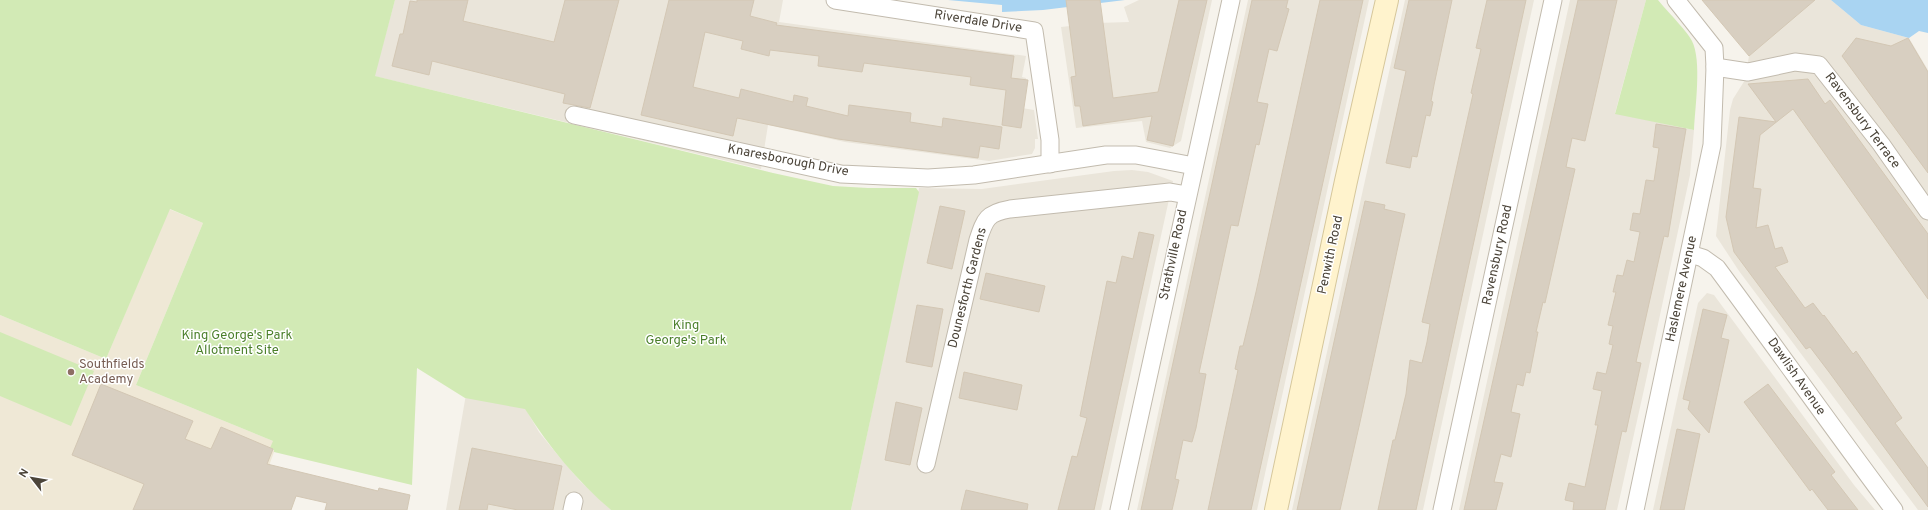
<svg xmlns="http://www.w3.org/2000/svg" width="1928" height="510" viewBox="0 0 1928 510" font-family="Overpass,sans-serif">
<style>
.residential{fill:#eae5da}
.education{fill:#efe8d6}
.green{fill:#d2eab5}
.water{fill:#a9d4f2}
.building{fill:#d8cfc1;stroke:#d3c7b4}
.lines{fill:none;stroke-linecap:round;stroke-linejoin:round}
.street-casing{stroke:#c2bbae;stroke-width:19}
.secondary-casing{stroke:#d6c79b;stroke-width:24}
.street{stroke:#fff;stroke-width:17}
.secondary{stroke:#fff3cd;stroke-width:22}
.education-dot{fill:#8d6e63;stroke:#fff;stroke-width:1.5}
.labels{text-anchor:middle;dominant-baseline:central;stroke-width:3;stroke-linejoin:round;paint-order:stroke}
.street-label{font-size:13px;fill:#4b4439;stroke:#fff}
.park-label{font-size:13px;fill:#4a7f2a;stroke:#fff}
.education-label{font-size:13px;fill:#785e54;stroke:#fff;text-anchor:start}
</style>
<rect width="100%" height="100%" fill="#f6f3ec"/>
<g class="residential">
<path d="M395 0H783L779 22 1026 56 1022 77 1026 78 1022 108 1034 110 1038 139H1035V148L1032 154 989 161 845 142 768 125 761 169 374 76Z"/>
<path d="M1139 0H1212L1181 141 1170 148 1146 142 1142 121 1076 128 1061 27 1097 23 1129 22 1124 7Z"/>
<path d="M1248 0H1369L1257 510H1137Z"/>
<path d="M1405 0H1534L1423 510H1292Z"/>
<path d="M1570 0H1646L1615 113 1694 130 1690 175 1645 385 1617 510H1459Z"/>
<path d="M1815 0H1831L1861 25 1909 38 1928 70V510H1918L1739 271 1716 236 1730 110 1733 99 1745 80 1749 56Z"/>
<path d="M1132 170 1148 172 1173 181 1101 510H851L919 188 982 189 1114 171Z"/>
<path d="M1707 293 1714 295 1854 485 1875 510H1653L1698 303Z"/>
<path d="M469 377 511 384 539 432 556 453 580 481 611 510H446Z"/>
</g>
<path class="education" d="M169 209 203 223 136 385 273 441 274 452 253 510H0V315L106 359Z"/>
<g class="green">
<path d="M0 0H395L375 76 773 173 833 186 868 188H916L919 192 851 510H611C577 481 549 447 525 409L465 398 417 368 412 485 274 452V450L270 448 273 441 136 385 203 223 170 209 106 359 0 315Z"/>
<path d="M1646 0H1658C1666 10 1687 31 1692 41 1702 61 1695 107 1694 130L1615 114Z"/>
<path d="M0 332 94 371 71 426 0 396Z"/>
</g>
<g class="water">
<path d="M948 0H1125L1043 10 1002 12V5Z"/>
<path d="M1831 0H1928V33L1919 31 1909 38 1861 25Z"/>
</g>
<g class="building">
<path d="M417 0H468L463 21 554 42 565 0H619L590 108 563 103 565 94 432 61 429 75 392 66 400 34H403L410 1 417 2Z"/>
<path d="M669 0H754L750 16 777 23 776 25 1014 56 1011 78 1028 80 1021 128 1002 125 1006 90 970 85 971 77 864 63 862 72 818 66 819 56 770 50 769 56 741 49 743 41 705 32 693 87 739 98 741 89 793 102 794 95 808 98 806 106 848 116 849 105 911 113 910 122 942 127 943 118 1002 127 999 149 980 146 978 158 838 139 737 118 733 136 641 115Z"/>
<path d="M1066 0H1100L1113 98 1158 92 1179 0H1207L1173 146 1147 140 1152 116 1083 126 1080 106H1075L1071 77 1076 76Z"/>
<path d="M1252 0H1288L1286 8 1289 9 1277 51 1269 49 1257 102 1268 104 1265 118 1259 145 1256 144 1238 226 1231 225 1199 373 1206 374 1196 428 1192 442 1183 440 1175 479 1179 480 1172 510H1141Z"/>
<path d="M1320 0H1363L1251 510H1208L1238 370 1235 369 1240 346H1243L1256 292Z"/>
<path d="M1409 0H1452L1434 85 1431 101 1433 102 1430 116 1426 115 1417 157 1412 156 1410 168 1386 163 1406 71 1394 68Z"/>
<path d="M1487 0H1526L1416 510H1378L1393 440H1395L1406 394 1410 360 1422 363 1427 342 1430 324 1422 322 1473 94 1471 93 1481 49 1476 48Z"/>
<path d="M1578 0H1617L1585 141 1572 138 1566 167 1575 169 1545 303 1543 302 1536 332H1538L1530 373 1526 372 1523 386 1517 384 1511 412 1520 414 1511 457 1501 454 1494 482 1503 483 1496 510H1464Z"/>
<path d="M1702 0H1815L1749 56Z"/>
<path d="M1856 38 1891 46 1908 38 1928 72V173L1842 56Z"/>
<path d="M1808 79 1825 104 1830 100 1928 234V299L1793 109 1760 135 1753 188 1761 189 1756 228 1768 225 1775 249 1782 247 1788 262 1775 267 1805 308 1813 303 1823 316 1824 315 1853 354 1856 351 1902 418 1895 423 1928 468V507L1829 372 1810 347 1806 349 1734 252 1726 217 1739 117 1776 122 1748 84Z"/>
<path d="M1656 124 1686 129 1668 237 1664 236 1636 362 1641 363 1626 432 1622 431 1605 510H1573L1574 502 1565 500 1569 483 1585 487 1598 425H1595L1602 391 1593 389 1597 372 1606 374 1613 345 1609 344 1613 326 1608 325 1616 292H1613L1617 275 1623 276 1627 260 1634 262 1640 232 1630 230 1633 213 1640 214 1646 180 1654 181 1659 148 1653 147Z"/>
<path d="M1365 201 1385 205 1384 209 1405 214 1360 422 1340 510H1297Z"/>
<path d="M940 206 965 211 952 269 927 263Z"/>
<path d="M1139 232 1154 235 1094 510H1058L1072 456 1077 457 1087 418 1080 416 1107 281 1116 283 1122 256 1133 259Z"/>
<path d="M986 273 1045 286 1039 312 980 299Z"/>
<path d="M917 305 943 309 932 367 906 362Z"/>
<path d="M1703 309 1727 315 1721 338 1729 340 1709 433 1688 409 1690 401 1683 399Z"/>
<path d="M964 372 1022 385 1017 410 959 398Z"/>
<path d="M101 384 193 421 185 439 211 449 221 427 273 449 267 464 378 491 379 488 410 495 407 510H325L327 503 296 496 291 510H133L144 484 72 455Z"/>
<path d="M1768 384 1835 472 1831 475 1858 510H1828L1812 489 1810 491 1744 402Z"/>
<path d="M896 402 922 408 910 465 885 460Z"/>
<path d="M1677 429 1700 434 1684 510H1660Z"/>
<path d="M472 448 562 466 553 510H518L488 504 487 510H459Z"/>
<path d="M966 490 1028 504 1027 510H961Z"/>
</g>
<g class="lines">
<g class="street-casing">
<g id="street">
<path d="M835 0 1034 31 1050 140V164"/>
<path d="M1715 67 1748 72 1795 62 1819 65 1881 144 1928 211"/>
<path d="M574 115 841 174 928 178 974 175 1106 155H1136L1194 166"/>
<path d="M1690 254 1703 258 1717 268C1777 349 1834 430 1894 510"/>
<path d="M926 464 978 240C985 219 987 213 1010 209L1170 192 1187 195"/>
<path d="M572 510 574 501"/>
<path d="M1119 510 1231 0"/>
<path d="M1442 510 1553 0"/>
<path d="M1635 510 1712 145 1715 67 1714 48 1676 0"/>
</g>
</g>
<g class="secondary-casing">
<path id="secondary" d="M1276 510 1346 181 1387 0"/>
</g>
<use href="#street" class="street"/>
<use href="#secondary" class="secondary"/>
</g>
<circle class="education-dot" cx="71" cy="372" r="4"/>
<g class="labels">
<g class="street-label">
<text transform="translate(978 22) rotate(9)">Riverdale Drive</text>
<text transform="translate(1862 121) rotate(53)">Ravensbury Terrace</text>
<text transform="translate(788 161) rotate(11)">Knaresborough Drive</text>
<text transform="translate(1174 255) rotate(-78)">Strathville Road</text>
<text transform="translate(1331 255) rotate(-78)">Penwith Road</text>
<text transform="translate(1498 255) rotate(-78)">Ravensbury Road</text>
<text transform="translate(968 288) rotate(-76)">Dounesforth Gardens</text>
<text transform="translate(1682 289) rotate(-78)">Haslemere Avenue</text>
<text transform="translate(1796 377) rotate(55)">Dawlish Avenue</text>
</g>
<g class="park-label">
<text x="686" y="326">King<tspan x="686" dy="15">George's Park</tspan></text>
<text x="237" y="336">King George's Park<tspan x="237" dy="15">Allotment Site</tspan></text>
</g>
<g class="education-label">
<text x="79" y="365">Southfields<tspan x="79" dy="15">Academy</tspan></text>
</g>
</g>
<g transform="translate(32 478) rotate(301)" stroke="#ffffff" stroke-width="3" paint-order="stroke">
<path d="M0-3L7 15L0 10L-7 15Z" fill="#4b4439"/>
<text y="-6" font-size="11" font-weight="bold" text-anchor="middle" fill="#4b4439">N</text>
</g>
</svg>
